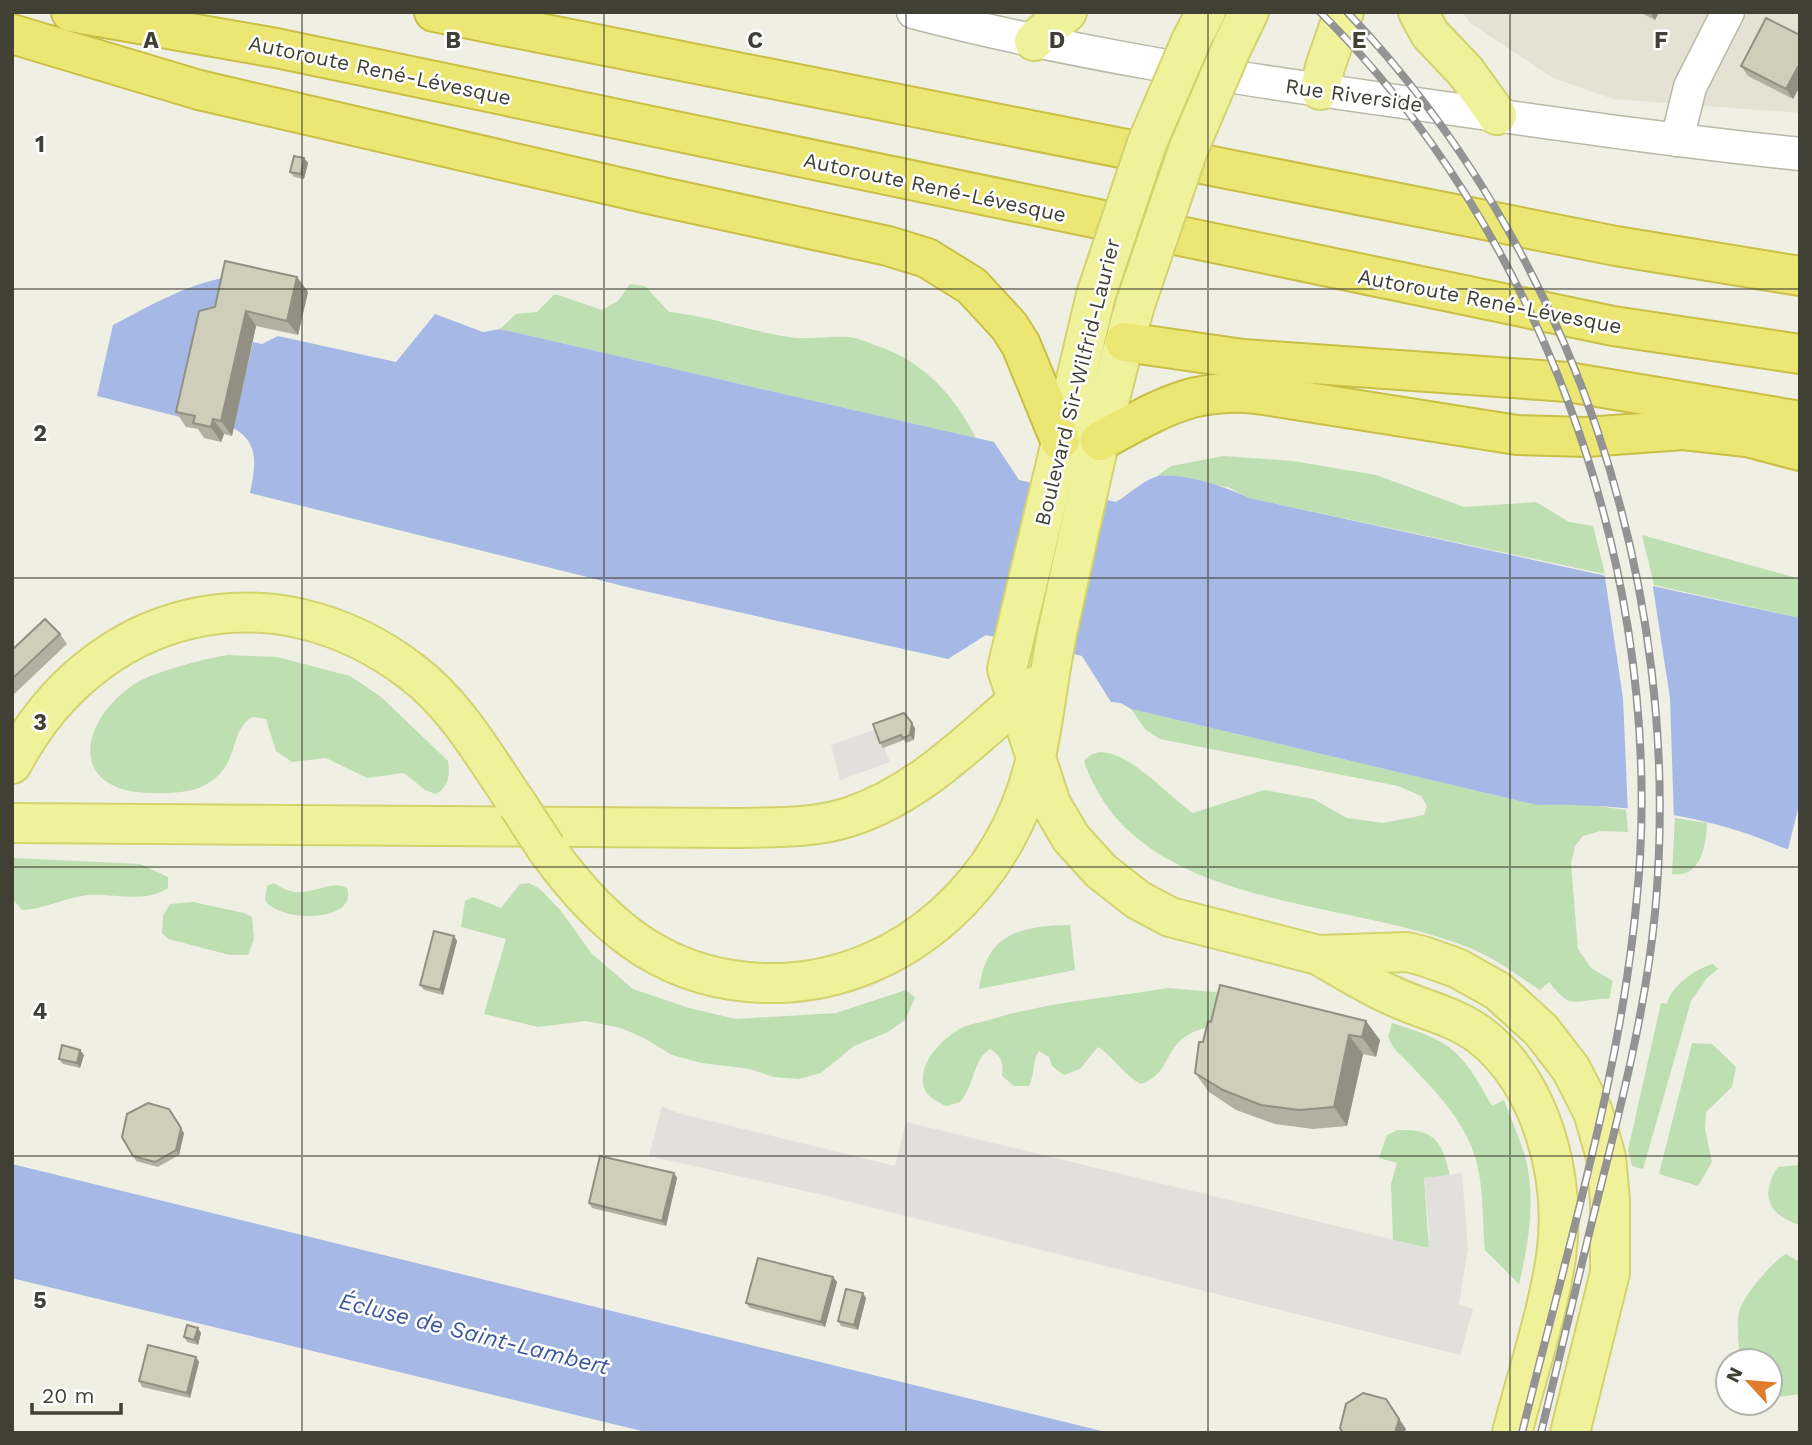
<svg xmlns="http://www.w3.org/2000/svg" width="1812" height="1445" viewBox="0 0 1812 1445" font-family="'Work Sans',sans-serif">
<style>
.residential{fill:#e3e2d3}
.green{fill:#bddfb1}
.parking{fill:#e1e0dc}
.water{fill:#a6b9e6}
.pier{fill:#efefe4}
.lines{fill:none;stroke-linecap:round;stroke-linejoin:round}
.minor-casing{stroke:#b9b9a8;stroke-width:35}
.major-casing{stroke:#d3d36e;stroke-width:42}
.highway-casing{stroke:#c9bf45;stroke-width:42}
.minor{stroke:#fff;stroke-width:32}
.major{stroke:#f0f19b;stroke-width:38}
.highway{stroke:#ece773;stroke-width:38}
.rail-casing{stroke:#939393;stroke-width:8}
.rail{stroke:#fff;stroke-width:5;stroke-dasharray:16;stroke-linecap:butt}
.major-bridge-casing{stroke:#d3d36e;stroke-width:42;stroke-linecap:butt}
.major-bridge{stroke:#f0f19b;stroke-width:38}
.wall{fill:#b2b1a1}
.shaded-wall{fill:#919083}
.building{fill:#cfcebb;stroke:#919083;stroke-width:2}
.grid{fill:none;stroke:#414035;stroke-width:2;stroke-opacity:0.55}
.labels{text-anchor:middle;dominant-baseline:central;stroke-width:5;stroke-linejoin:round;paint-order:stroke}
.street-label{font-size:21px;fill:#414035;stroke:#fff}
.water-label{font-size:23px;font-style:italic;fill:#3c579e;stroke:#fff}
.grid-label{font-size:23px;text-anchor:middle;font-weight:bold;fill:#414035;stroke:#fff;stroke-width:5;stroke-linejoin:round;paint-order:stroke}
</style>
<rect width="100%" height="100%" fill="#efefe4"/>
<path class="residential" d="M1462 12H1800V113L1613 99 1553 78 1470 23Z"/>
<g class="green">
<path d="M630 284 645 286 669 312C710 316 748 331 789 337 808 340 828 336 847 337 857 337 868 343 878 346 925 363 954 395 976 438L500 329 516 314 537 312 555 294 602 310 618 301Z"/>
<path d="M1224 456 1293 461 1376 475 1464 507 1536 502 1569 522 1593 526 1605 574 1249 498 1228 487 1157 476 1171 466Z"/>
<path d="M1642 535 1800 579V618L1654 585Z"/>
<path d="M228 655 277 657 350 676 380 696 448 761C450 775 449 786 436 794L425 790 404 773 367 778 326 758 292 762 276 751 266 719 252 717C226 734 243 767 201 787 188 793 169 793 154 793 65 793 79 720 136 683 154 672 207 658 228 655Z"/>
<path d="M1131 709 1537 805 1584 804 1626 810 1628 832 1600 831 1583 836 1575 846 1571 864 1578 949 1591 968 1613 981 1609 999C1575 998 1573 1013 1549 982L1540 990C1521 978 1502 963 1481 953 1357 895 1136 916 1084 761 1110 728 1169 798 1193 813L1264 790 1313 799 1347 818 1383 823 1424 815 1427 806 1421 796 1398 786 1160 739 1146 730Z"/>
<path d="M1675 818 1707 823C1706 846 1701 878 1672 874Z"/>
<path d="M14 858 140 864 168 877V888C143 904 115 893 87 895 64 898 45 909 22 910L12 898Z"/>
<path d="M274 883C279 886 285 890 290 891 309 897 330 879 347 888 359 923 278 923 265 900L267 886Z"/>
<path d="M529 883 540 889 561 911 592 954 633 989 689 1008 736 1019 836 1013 906 990 915 998 905 1020 888 1032 854 1046 821 1073 799 1079 774 1077 750 1069 702 1063 672 1055 644 1038 621 1028 586 1021 538 1027 484 1014 506 939 461 927 465 901 473 897 501 908 520 884Z"/>
<path d="M193 902 244 913 252 917 254 939 248 955H230L168 939 162 933 163 916 170 904Z"/>
<path d="M1070 925 1075 970 979 989C986 933 1020 926 1070 925Z"/>
<path d="M1713 964 1718 969 1707 978 1691 1001 1643 1169 1632 1166 1628 1150 1661 1003 1667 1004C1671 986 1695 969 1713 964Z"/>
<path d="M1168 988 1237 994 1229 1025C1156 1028 1180 1071 1141 1084 1122 1074 1115 1058 1098 1047L1080 1069 1064 1075 1052 1066 1049 1057 1039 1051C1032 1062 1035 1074 1029 1086H1014L1002 1076C1004 1062 1001 1056 990 1049 973 1059 975 1085 960 1102L946 1106C931 1099 921 1093 923 1075 925 1057 943 1039 958 1030 966 1024 979 1023 989 1020 1046 1002 1109 998 1168 988Z"/>
<path d="M1392 1023C1453 1042 1461 1050 1492 1106L1504 1100C1511 1119 1519 1137 1525 1156 1536 1198 1529 1242 1519 1284L1485 1250C1482 1221 1484 1193 1477 1164 1466 1117 1425 1081 1393 1047L1388 1037Z"/>
<path d="M1692 1043 1712 1044 1736 1067 1732 1087 1706 1112 1705 1129 1712 1162 1698 1186 1659 1174Z"/>
<path d="M1398 1130C1435 1129 1442 1141 1450 1176L1424 1178 1429 1248 1393 1240 1391 1184 1397 1163 1379 1158 1387 1135Z"/>
<path d="M1800 1165V1225C1769 1216 1759 1195 1778 1167Z"/>
<path d="M1786 1254 1800 1262V1394L1770 1398V1361H1740C1739 1346 1736 1326 1739 1312 1742 1298 1773 1260 1786 1254Z"/>
</g>
<g class="parking">
<path d="M876 729 890 762 840 780 831 745Z"/>
<path d="M662 1106 678 1113 895 1166 906 1122 1428 1248 1430 1238 1424 1178 1462 1173 1468 1249 1459 1304 1473 1309 1460 1355 823 1195 649 1156Z"/>
</g>
<g class="water">
<path d="M236 276 188 419 97 396 113 325C152 305 191 281 236 276Z"/>
<path d="M435 314 483 332 500 329 994 442 1019 480 1116 502C1128 495 1146 478 1159 476 1184 473 1227 487 1249 498L1800 618V853C1779 848 1760 837 1739 831 1676 811 1603 803 1537 805L1131 709 1121 703 1111 702 1082 656 986 635 948 659 635 589 250 493C255 467 261 443 233 428L253 342 262 344 278 336 396 362Z"/>
<path d="M12 1164 1110 1433H650L28 1282 12 1278Z"/>
</g>
<g class="pier">
<path d="M1604 571 1652 581 1670 698 1674 821 1628 814 1623 698Z"/>
<path d="M1800 801V856L1787 853Z"/>
</g>
<g class="lines">
<g class="minor-casing">
<g id="minor">
<path d="M913 12C1072 54 1234 78 1396 101 1531 120 1665 140 1800 154"/>
<path d="M1677 140 1690 87 1728 12"/>
</g>
</g>
<g class="major-casing">
<g id="major">
<path d="M1418 12 1430 34 1466 72 1497 115"/>
<path d="M1034 41 1067 12"/>
<path d="M1191 41 1206 12"/>
<path d="M1232 47 1249 12"/>
<path d="M1320 90 1325 67 1344 12"/>
<path d="M1096 295 1007 669 1051 804 1071 838 1101 871 1138 900 1170 917 1318 955 1407 952 1423 956 1457 968 1498 991 1541 1030 1571 1069 1593 1112 1606 1157 1610 1200V1273L1570 1433"/>
<path d="M12 764C94 608 271 564 412 672 457 706 486 759 518 805"/>
<path d="M12 823 732 828C771 827 812 829 849 817 923 793 976 734 1035 686"/>
<path d="M546 848C606 932 673 986 781 983 906 978 1008 881 1035 761 1045 716 1049 669 1059 624 1082 519 1104 412 1134 309"/>
<path d="M1318 955C1343 969 1367 985 1393 996 1422 1010 1453 1015 1480 1035 1543 1084 1567 1181 1556 1257 1547 1316 1527 1375 1512 1433"/>
</g>
</g>
<g class="highway-casing">
<g id="highway">
<path d="M71 12 276 48 1613 326 1800 354"/>
<path d="M434 12 1616 246 1800 276"/>
<path d="M12 34 199 90 653 195 888 246 927 258 972 286 1009 326 1021 345 1060 440"/>
<path d="M1125 342 1243 359 1568 382 1800 421"/>
<path d="M1100 441C1157 411 1190 387 1257 394L1517 435 1586 437 1683 430 1747 437 1800 451"/>
</g>
</g>
<use href="#minor" class="minor"/>
<use href="#major" class="major"/>
<use href="#highway" class="highway"/>
<g class="rail-casing">
<g id="rail">
<path d="M1320 12C1538 228 1657 554 1640 858 1628 1053 1568 1244 1522 1433"/>
<path d="M1347 12C1573 249 1685 588 1655 913 1646 1006 1623 1098 1600 1189 1580 1270 1561 1351 1541 1433"/>
</g>
</g>
<use href="#rail" class="rail"/>
<g class="major-bridge-casing">
<g id="major-bridge">
<path d="M1096 295 1147 143 1191 41"/>
<path d="M1135 305 1188 150 1232 47"/>
<path d="M518 805 546 848"/>
</g>
</g>
<use href="#major-bridge" class="major-bridge"/>
</g>
<g class="wall">
<path d="M1639 12H1659L1655 20Z"/>
<path d="M1800 35V86L1793 99 1748 76 1741 66Z"/>
<path d="M304 158 308 163 304 179 294 177 290 172Z"/>
<path d="M297 277 308 292 298 335 256 326 232 436 224 434 221 442 204 438 198 429 186 427 176 412 215 307Z"/>
<path d="M60 634 67 644 12 696V650Z"/>
<path d="M915 728 914 740 906 743 904 740 883 748 880 743Z"/>
<path d="M454 936 457 941 443 995 424 990 420 985Z"/>
<path d="M1220 985 1380 1040 1376 1057 1363 1054 1347 1126 1313 1129 1275 1124 1236 1110 1209 1092 1195 1073 1203 1042 1211 1022Z"/>
<path d="M84 1055 80 1068 63 1064 59 1059Z"/>
<path d="M184 1133 179 1155 158 1167 136 1161 122 1137Z"/>
<path d="M674 1173 677 1178 666 1226 592 1208 589 1203Z"/>
<path d="M833 1277 837 1282 825 1327 750 1308 746 1303Z"/>
<path d="M866 1298 858 1330 841 1326 838 1321Z"/>
<path d="M201 1333 198 1345 187 1342 184 1337Z"/>
<path d="M196 1357 199 1362 190 1398 142 1387 139 1381Z"/>
</g>
<g class="shaded-wall">
<path d="M1650 12H1659L1655 20Z"/>
<path d="M1800 63V86L1793 99 1786 89Z"/>
<path d="M304 158 308 163 304 179 301 174Z"/>
<path d="M297 277 308 292 298 335 287 321Z"/>
<path d="M246 311 256 326 232 436 221 421Z"/>
<path d="M213 419 224 434 221 442 211 427Z"/>
<path d="M912 723 915 728 914 740 910 735Z"/>
<path d="M454 936 457 941 443 995 440 990Z"/>
<path d="M1366 1021 1380 1040 1376 1057 1362 1037Z"/>
<path d="M1349 1035 1363 1054 1347 1126 1334 1107Z"/>
<path d="M80 1050 84 1055 80 1068 77 1063Z"/>
<path d="M169 1109 184 1133 179 1155 176 1150Z"/>
<path d="M674 1173 677 1178 666 1226 662 1221Z"/>
<path d="M833 1277 837 1282 825 1327 821 1322Z"/>
<path d="M863 1293 866 1298 858 1330 854 1325Z"/>
<path d="M198 1328 201 1333 198 1345 194 1340Z"/>
<path d="M196 1357 199 1362 190 1398 187 1393Z"/>
<path d="M1386 1399 1406 1429 1405 1433H1395Z"/>
</g>
<g class="building">
<path d="M1766 18 1800 35V63L1786 89 1741 66Z"/>
<path d="M294 156 304 158 301 174 290 172Z"/>
<path d="M225 261 297 277 287 321 246 311 221 421 213 419 211 427 193 423 195 416 176 412 199 311 215 307Z"/>
<path d="M45 619 60 634 12 679V650Z"/>
<path d="M904 713 912 723 910 735 903 738 901 735 880 743 873 724Z"/>
<path d="M434 931 454 936 440 990 420 985Z"/>
<path d="M1220 985 1366 1021 1362 1037 1349 1035 1334 1107 1299 1110 1261 1105 1223 1090 1195 1073 1199 1042H1203L1208 1021 1211 1022Z"/>
<path d="M62 1045 80 1050 77 1063 59 1059Z"/>
<path d="M148 1103 169 1109 181 1128 176 1150 155 1162 133 1156 122 1137 127 1114Z"/>
<path d="M600 1156 674 1173 662 1221 589 1203Z"/>
<path d="M758 1258 833 1277 821 1322 746 1303Z"/>
<path d="M846 1289 863 1293 854 1325 838 1321Z"/>
<path d="M187 1325 198 1328 194 1340 184 1337Z"/>
<path d="M148 1345 196 1357 187 1393 139 1381Z"/>
<path d="M1363 1393 1386 1399 1399 1419 1395 1433H1343L1340 1428 1346 1404Z"/>
</g>
<path class="grid" d="M302 12V1433M604 12V1433M906 12V1433M1208 12V1433M1510 12V1433M12 289H1800M12 578H1800M12 867H1800M12 1156H1800"/>
<g class="labels">
<g class="street-label">
<text transform="translate(380 70) rotate(12)">Autoroute René-Lévesque</text>
<text transform="translate(1354 95) rotate(8)">Rue Riverside</text>
<text transform="translate(935 187) rotate(12)">Autoroute René-Lévesque</text>
<text transform="translate(1490 301) rotate(11)">Autoroute René-Lévesque</text>
<text transform="translate(1077 382) rotate(-76)">Boulevard Sir-Wilfrid-Laurier</text>
</g>
<g class="water-label">
<text transform="translate(474 1334) rotate(14)">Écluse de Saint-Lambert</text>
</g>
</g>
<g class="grid-label">
<text x="151" y="48">A</text>
<text x="453" y="48">B</text>
<text x="755" y="48">C</text>
<text x="1057" y="48">D</text>
<text x="1359" y="48">E</text>
<text x="1661" y="48">F</text>
<text x="40" y="152">1</text>
<text x="40" y="441">2</text>
<text x="40" y="730">3</text>
<text x="40" y="1019">4</text>
<text x="40" y="1308">5</text>
</g>
<rect width="1812" height="1445" fill="none" stroke="#414035" stroke-width="28"/>
<g transform="translate(1749 1382) rotate(296)"><circle r="33" fill="#ffffff" stroke="#b3b3ae" stroke-width="2"/>
<path d="M0-5L12 26L0 18L-12 26Z" fill="#df7c2b"/>
<text y="-10" font-size="19" font-weight="bold" text-anchor="middle" fill="#414035">N</text>
</g>
<path d="M32 1403v10h89v-10" fill="none" stroke="#414035" stroke-width="3.5"/>
<text x="42" y="1403" font-size="21" fill="#414035" stroke="#ffffff" stroke-width="5" paint-order="stroke">20 m</text>
</svg>
